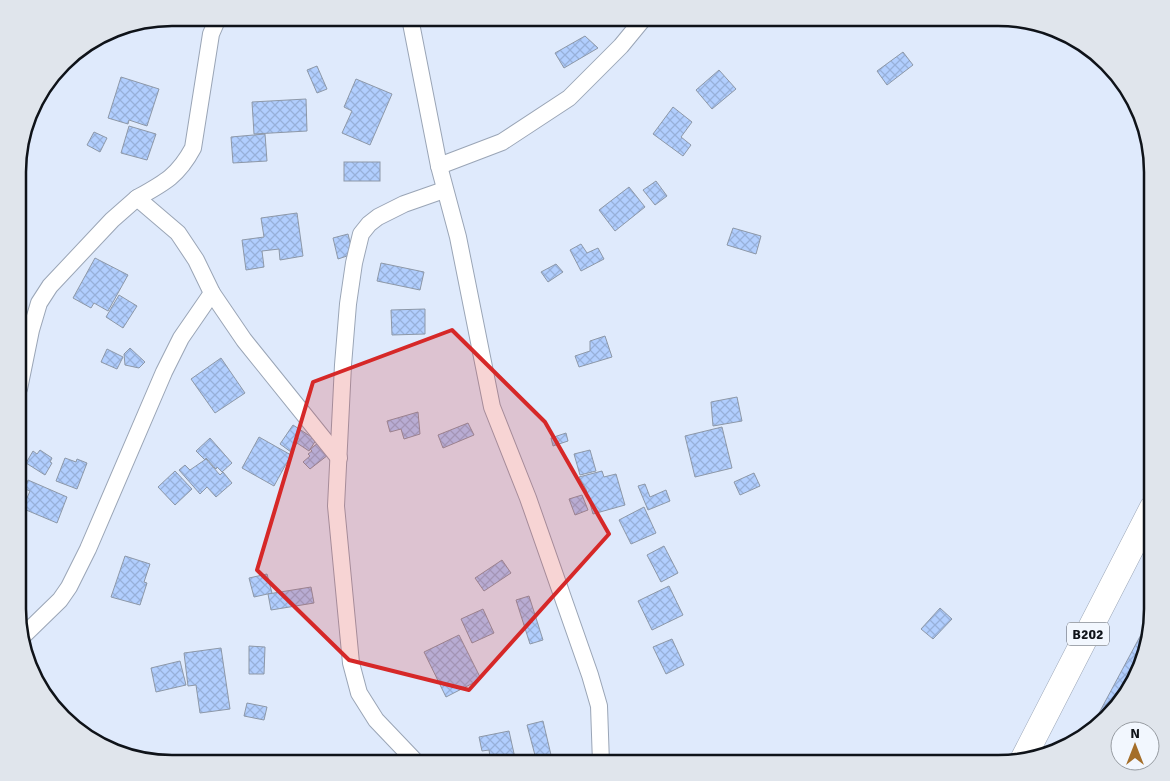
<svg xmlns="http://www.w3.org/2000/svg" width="1170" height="781" viewBox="0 0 1170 781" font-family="Signika,sans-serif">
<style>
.building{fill:url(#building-cross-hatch);stroke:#8d98a8}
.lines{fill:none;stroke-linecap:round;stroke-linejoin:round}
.street-casing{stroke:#9aa5b6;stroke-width:18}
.primary-casing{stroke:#9aa5b6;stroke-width:26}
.street{stroke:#fff;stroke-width:16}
.primary{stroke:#fff;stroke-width:25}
.marked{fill:#d62828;fill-opacity:0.2;stroke:#d62828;stroke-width:4;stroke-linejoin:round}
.labels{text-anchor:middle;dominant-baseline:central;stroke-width:4;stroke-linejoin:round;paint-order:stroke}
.shield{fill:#f2f7fe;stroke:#53575e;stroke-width:1}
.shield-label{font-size:14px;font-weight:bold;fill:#0f1319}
.rim{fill:none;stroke:#0f1319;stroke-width:2.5}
</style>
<defs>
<pattern id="building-cross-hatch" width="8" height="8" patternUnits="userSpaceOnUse" patternTransform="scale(1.25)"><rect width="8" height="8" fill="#b1cefe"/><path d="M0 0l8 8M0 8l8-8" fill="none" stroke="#97b0d9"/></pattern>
</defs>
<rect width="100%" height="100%" fill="#dfeafc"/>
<g class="building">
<path d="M585 36 598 48 564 68 555 53Z"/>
<path d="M903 52 913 65 887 85 877 71Z"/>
<path d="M317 66 327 89 317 93 307 70Z"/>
<path d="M719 70 736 89 712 109 696 90Z"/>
<path d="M121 77 159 89 147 126 129 120 128 124 108 118Z"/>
<path d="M356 79 392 94 370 145 342 133 352 111 344 107Z"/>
<path d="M306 99 307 131 254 134 252 102Z"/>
<path d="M673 107 692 122 681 137 691 145 683 156 653 134Z"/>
<path d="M129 126 156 134 147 160 121 153Z"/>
<path d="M94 132 107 138 100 152 87 145Z"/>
<path d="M265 134 267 161 233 163 231 137Z"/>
<rect x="344" y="162" width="36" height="19"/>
<path d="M656 181 667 196 655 205 643 190Z"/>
<path d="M629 187 645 207 615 231 599 210Z"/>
<path d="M297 213 303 256 280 260 279 249 262 251 264 267 246 270 242 240 264 237 261 218Z"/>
<path d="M733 228 761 236 756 254 727 245Z"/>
<path d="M348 234 353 254 338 259 333 238Z"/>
<path d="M581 244 587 253 598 248 604 259 581 271 570 250Z"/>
<path d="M95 258 128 275 108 311 94 303 91 308 73 298Z"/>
<path d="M381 263 424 272 420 290 377 281Z"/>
<path d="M556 264 563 272 548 282 541 272Z"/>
<path d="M119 295 137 306 123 328 106 317Z"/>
<path d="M425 309V334L392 335 391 310Z"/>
<path d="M605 336 612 357 579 367 575 356 590 351V341Z"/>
<path d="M130 348 145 362 139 368 125 365 124 354Z"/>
<path d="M107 349 123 357 117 369 101 362Z"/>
<path d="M221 358 245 393 215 413 191 379Z"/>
<path d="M737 397 742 421 713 426 711 402Z"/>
<path d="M418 412 420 434 404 439 401 429 390 432 387 421Z"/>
<path d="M468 423 474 435 443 448 438 435Z"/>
<path d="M293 425 316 440 309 451 297 443 291 452 280 444Z"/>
<path d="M722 427 732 468 695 477 685 436Z"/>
<path d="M566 433 568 441 553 446 551 438Z"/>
<path d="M259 437 291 455 274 486 242 468Z"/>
<path d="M210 438 232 463 222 472 217 467 216 469 206 458 205 460 196 451Z"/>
<path d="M318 443 328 455 310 469 303 462 310 456 308 454 312 451 310 449Z"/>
<path d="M40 450 52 458 50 462 52 463 45 475 26 463 33 451 37 454Z"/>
<path d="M590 450 596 471 580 475 574 454Z"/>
<path d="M65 458 76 462 77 459 87 463 77 489 56 481Z"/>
<path d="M206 459 220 475 223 472 232 483 216 497 207 487 200 494 179 470 185 465 190 470Z"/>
<path d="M175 471 192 489 175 505 158 487Z"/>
<path d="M602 471 604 477 616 474 625 505 593 514 586 489 579 477Z"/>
<path d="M754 473 760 486 740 495 734 482Z"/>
<path d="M28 480 67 497 57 523 19 507 23 497 27 498 30 491 25 489Z"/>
<path d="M645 484 650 497 666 490 670 501 648 510 638 486Z"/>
<path d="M582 495 588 510 575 515 569 499Z"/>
<path d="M644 507 656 533 631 544 619 520Z"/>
<path d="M664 546 678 573 661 582 647 555Z"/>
<path d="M125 556 150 564 144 582 147 583 140 605 111 597Z"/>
<path d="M502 560 511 573 484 591 475 578Z"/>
<path d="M267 574 272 593 254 597 249 578Z"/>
<path d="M669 586 683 615 652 630 638 601Z"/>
<path d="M311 587 314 603 271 610 268 594Z"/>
<path d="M529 596 543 640 530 644 516 600Z"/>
<path d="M940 608 952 619 933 639 921 629Z"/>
<path d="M483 609 494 633 472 643 461 619Z"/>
<path d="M1152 614V619L1126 695 1091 728Z"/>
<path d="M459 635 481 679 446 697 424 652Z"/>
<path d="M672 639 684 665 666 674 653 647Z"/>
<path d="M249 646 265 647 264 674H249Z"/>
<path d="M221 648 230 709 200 713 196 685 188 686 184 653Z"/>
<path d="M180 661 186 685 156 692 151 668Z"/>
<path d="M247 703 267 707 264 720 244 716Z"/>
<path d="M543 721 551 755 536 759 527 725Z"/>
<path d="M509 731 515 758 491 763 489 750 482 751 479 737Z"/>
</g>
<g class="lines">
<g class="street-casing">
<g id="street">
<path d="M410 18 439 166 458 237 492 407 528 498 590 675 599 706 601 763"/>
<path d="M439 166 502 142 569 98 621 46 644 18"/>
<path d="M137 198C164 183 178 176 193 148L211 34 218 18"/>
<path d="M19 389 31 330 39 303 50 286 112 220 137 198 178 233 196 260 212 293 244 340 339 458"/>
<path d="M22 637 60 600 69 587 88 549 164 372 181 338 212 293"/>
<path d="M417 763 376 720 359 693 351 663 336 506 343 365 348 304 354 263 361 234 369 224 378 217 404 204 444 190"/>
</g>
</g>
<g class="primary-casing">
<path id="primary" d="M1023 759 1152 508"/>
</g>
<use href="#street" class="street"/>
<use href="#primary" class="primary"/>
</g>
<path class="marked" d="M452 330 545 422 609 534 469 690 349 660 257 570 313 382Z"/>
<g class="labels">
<rect class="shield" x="1067" y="622.5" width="42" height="23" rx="4"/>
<g class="shield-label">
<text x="1088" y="634">B202</text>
</g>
</g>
<path d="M0 0H1170V781H0ZM172 26H998A146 146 0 0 1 1144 172V609A146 146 0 0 1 998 755H172A146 146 0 0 1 26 609V172A146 146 0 0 1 172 26Z" fill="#e0e5ec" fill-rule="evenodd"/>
<path class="rim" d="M172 26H998A146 146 0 0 1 1144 172V609A146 146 0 0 1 998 755H172A146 146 0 0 1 26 609V172A146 146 0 0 1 172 26Z"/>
<g transform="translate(1135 746)"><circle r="24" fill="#f2f7fe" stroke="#979ca2"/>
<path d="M0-4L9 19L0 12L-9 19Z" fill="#a46e29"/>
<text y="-8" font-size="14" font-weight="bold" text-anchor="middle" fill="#0f1319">N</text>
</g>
</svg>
